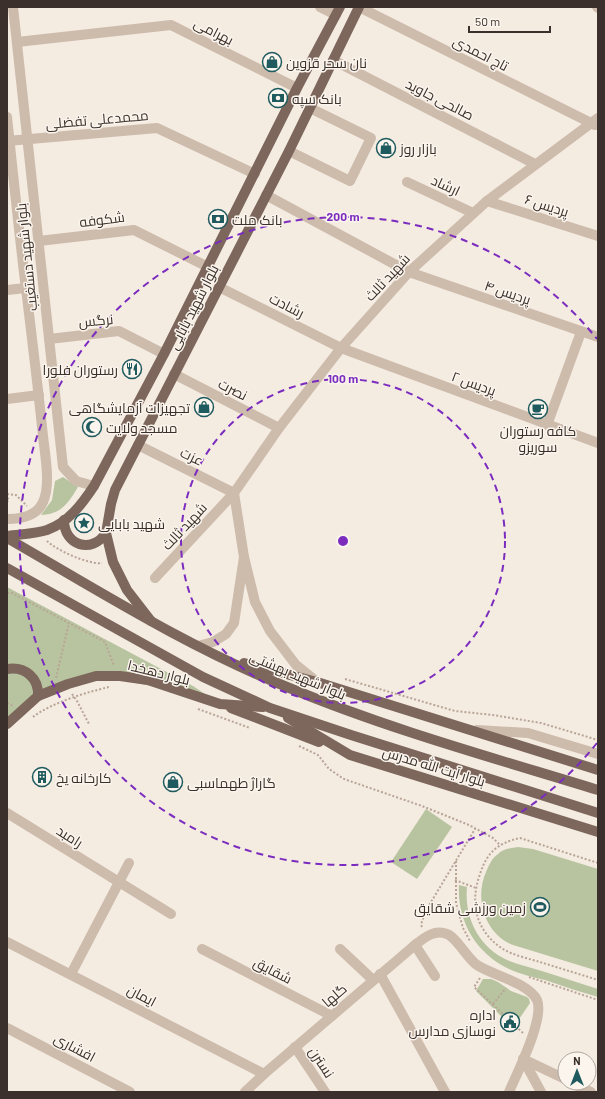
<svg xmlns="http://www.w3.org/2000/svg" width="605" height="1099" viewBox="0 0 605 1099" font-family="Barlow,Cairo,sans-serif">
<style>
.green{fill:#b8c4a0}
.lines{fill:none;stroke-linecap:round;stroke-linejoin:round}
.path{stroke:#b9a596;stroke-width:2;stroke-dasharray:2 2;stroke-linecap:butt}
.minor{stroke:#cdbbac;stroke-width:10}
.major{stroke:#7d675c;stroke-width:10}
.ring{fill:none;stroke:#7b2cbf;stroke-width:2;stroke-dasharray:7 5}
.labels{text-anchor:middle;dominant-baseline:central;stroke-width:3;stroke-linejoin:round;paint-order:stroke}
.street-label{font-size:14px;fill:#3b302b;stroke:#fbf5ee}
.poi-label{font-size:14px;fill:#3b302b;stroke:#fbf5ee;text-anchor:start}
.centre{fill:#7b2cbf;stroke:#fbf5ee;stroke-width:2}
.ring-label{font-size:12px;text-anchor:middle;font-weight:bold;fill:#7b2cbf;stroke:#fbf5ee;stroke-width:3;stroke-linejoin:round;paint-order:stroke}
</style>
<rect width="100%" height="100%" fill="#f4ebe1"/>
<g class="green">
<path d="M63 477 78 487C68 503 62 514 41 515L52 500 55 481Z"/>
<path d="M7 587 193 686 220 704 181 691 96 676 38 696 7 724Z"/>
<path d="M426 809 452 827 417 879 391 862Z"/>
<path d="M518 847 533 849 598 869V971L513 945C485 934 474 899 486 872 489 865 492 858 498 854 503 849 511 848 518 847Z"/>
<path d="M459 885 467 887C464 918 479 947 507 960 519 965 533 968 545 972 563 978 580 983 598 989V997C580 992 563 986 545 980 532 977 519 974 507 968 475 952 457 920 459 885Z"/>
<path d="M483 979H491L498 982 511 991 527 997 529 999 530 1003 513 1028 476 991Z"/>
</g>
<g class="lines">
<g class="path">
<path d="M7 494 16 495 27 506"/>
<path d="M7 498 9 499 7 502"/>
<path d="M47 541C56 550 89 565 102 563"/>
<path d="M7 593H12L105 642 114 666"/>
<path d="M56 678 69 623"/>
<path d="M345 679 455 711 493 715 541 723 598 740"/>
<path d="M72 694 77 701 89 724"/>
<path d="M7 703 13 706"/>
<path d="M198 709 250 728"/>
<path d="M33 717C51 703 87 692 109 687"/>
<path d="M299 746 318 755 329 769 344 779 422 806 469 825 493 838 500 845"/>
<path d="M456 861V903L463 928 470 941"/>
<path d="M598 863 520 838C498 843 487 852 480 874 470 902 475 929 500 947 511 955 527 958 540 962 559 968 579 974 598 980"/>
<path d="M455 880 476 888"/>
<path d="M422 927 421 925 425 912 475 829"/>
<path d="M529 977 598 1000"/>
<path d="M480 978 474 987 523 1033"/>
<path d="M493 1004 506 988"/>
</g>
<g class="minor">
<path d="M13 7 63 467 76 481 94 486"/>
<path d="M320 7 336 15"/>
<path d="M359 7 595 125"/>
<path d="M597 7 598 8"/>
<path d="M17 42 171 25 297 88"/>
<path d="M333 60 535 164"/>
<path d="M7 117C13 174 19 232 26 289 32 338 38 387 43 436 45 455 51 485 43 502 37 516 20 519 7 519"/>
<path d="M7 141 157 128 255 174"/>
<path d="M289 151 350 181 371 138 310 108"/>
<path d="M407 182 473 213"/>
<path d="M266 195 409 272 598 337"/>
<path d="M487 201 598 236"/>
<path d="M39 241 134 230 208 267"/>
<path d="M219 287 341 348 598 443"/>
<path d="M7 290 26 288"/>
<path d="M49 339 119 331 164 354"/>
<path d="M174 374 279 428"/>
<path d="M7 399 39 395"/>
<path d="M547 425 581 332"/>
<path d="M138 445 234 493 155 578"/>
<path d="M244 557 234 493 279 428 341 348 409 272 487 201 598 118"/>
<path d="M198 646 213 642 226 634 234 623 244 557 255 602 270 631 296 665 317 682"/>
<path d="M477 730 528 733 598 754"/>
<path d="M7 813 171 914"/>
<path d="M7 942 264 1074"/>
<path d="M415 945 435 976"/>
<path d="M202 949 332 1016"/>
<path d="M340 949 373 980"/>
<path d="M71 974 129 863"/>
<path d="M380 974 445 1092"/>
<path d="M7 1028 130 1092"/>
<path d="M295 1047 325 1092"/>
<path d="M523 1059 565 1079"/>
<path d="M523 1059 541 1092"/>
<path d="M572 1083 591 1092"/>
<path d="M245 1092 264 1074 415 945C424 938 434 929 447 934 456 937 468 959 477 965 492 975 529 983 537 1000 545 1018 517 1073 509 1092"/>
</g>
<g class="major">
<path d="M64 520C64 546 92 554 106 533"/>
<path d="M7 536C20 534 35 534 47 530 69 522 82 504 94 486L164 354 297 88 340 7"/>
<path d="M7 538C99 591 189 648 287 687 388 729 494 758 598 790"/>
<path d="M7 568 203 677 270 708 351 735 598 813"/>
<path d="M151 621 127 590 113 562 106 533 111 504 115 490 289 151 359 7"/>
<path d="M244 663 317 682 598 770"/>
<path d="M7 669C25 666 39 678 38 696"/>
<path d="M231 708 319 742"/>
<path d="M288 718 350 755 598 832"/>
<path d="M7 724 38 696 68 684 96 676H120L148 680 220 704 263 707"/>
</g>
</g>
<g class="ring">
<circle cx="343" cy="541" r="162"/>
<path d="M597 743A324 324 0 1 1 597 339"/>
</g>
<defs>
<g id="shop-ring" transform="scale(1)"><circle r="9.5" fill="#fbf5ee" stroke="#1f5a5e" stroke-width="1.5"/><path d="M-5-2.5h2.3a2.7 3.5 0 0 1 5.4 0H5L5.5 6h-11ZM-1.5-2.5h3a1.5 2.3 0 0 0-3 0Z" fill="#1f5a5e"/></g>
<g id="bank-ring" transform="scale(1)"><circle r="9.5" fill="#fbf5ee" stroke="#1f5a5e" stroke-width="1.5"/><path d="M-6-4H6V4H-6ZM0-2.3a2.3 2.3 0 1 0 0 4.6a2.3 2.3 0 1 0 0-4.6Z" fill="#1f5a5e"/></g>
<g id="restaurant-ring" transform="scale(1)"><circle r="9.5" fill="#fbf5ee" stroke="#1f5a5e" stroke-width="1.5"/><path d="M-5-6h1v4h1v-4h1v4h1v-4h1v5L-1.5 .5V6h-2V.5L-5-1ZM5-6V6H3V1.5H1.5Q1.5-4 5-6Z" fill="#1f5a5e"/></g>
<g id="cafe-ring" transform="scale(1)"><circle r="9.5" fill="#fbf5ee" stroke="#1f5a5e" stroke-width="1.5"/><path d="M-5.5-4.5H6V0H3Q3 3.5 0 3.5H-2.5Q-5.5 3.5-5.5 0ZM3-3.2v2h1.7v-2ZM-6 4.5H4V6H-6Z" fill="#1f5a5e"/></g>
<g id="mosque-ring" transform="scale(1)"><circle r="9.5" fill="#fbf5ee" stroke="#1f5a5e" stroke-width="1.5"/><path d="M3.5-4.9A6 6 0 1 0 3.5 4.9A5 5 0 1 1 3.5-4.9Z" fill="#1f5a5e"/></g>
<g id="sight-ring" transform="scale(1)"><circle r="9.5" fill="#fbf5ee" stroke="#1f5a5e" stroke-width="1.5"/><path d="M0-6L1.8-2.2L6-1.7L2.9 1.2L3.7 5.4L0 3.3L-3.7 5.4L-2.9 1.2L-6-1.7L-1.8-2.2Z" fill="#1f5a5e"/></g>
<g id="building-ring" transform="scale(1)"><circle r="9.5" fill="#fbf5ee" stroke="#1f5a5e" stroke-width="1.5"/><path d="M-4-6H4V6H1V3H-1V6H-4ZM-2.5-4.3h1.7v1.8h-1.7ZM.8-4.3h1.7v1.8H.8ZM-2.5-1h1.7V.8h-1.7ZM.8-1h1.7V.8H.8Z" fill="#1f5a5e"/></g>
<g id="stadium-ring" transform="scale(1)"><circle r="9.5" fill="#fbf5ee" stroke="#1f5a5e" stroke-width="1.5"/><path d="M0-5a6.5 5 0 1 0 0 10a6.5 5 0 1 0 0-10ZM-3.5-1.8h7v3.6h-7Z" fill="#1f5a5e"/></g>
<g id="civic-ring" transform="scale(1)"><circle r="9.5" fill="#fbf5ee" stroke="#1f5a5e" stroke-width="1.5"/><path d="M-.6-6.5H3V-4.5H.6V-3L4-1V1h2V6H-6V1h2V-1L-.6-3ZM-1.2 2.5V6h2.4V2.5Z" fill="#1f5a5e"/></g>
</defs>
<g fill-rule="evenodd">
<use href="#shop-ring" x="272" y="62"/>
<use href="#bank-ring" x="278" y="98"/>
<use href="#shop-ring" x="386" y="148"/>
<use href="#bank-ring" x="218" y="219"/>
<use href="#restaurant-ring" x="132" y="369"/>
<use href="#shop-ring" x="204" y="407"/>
<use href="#cafe-ring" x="538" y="409"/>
<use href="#mosque-ring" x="92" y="427"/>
<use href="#sight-ring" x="84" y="523"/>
<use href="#building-ring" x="42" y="777"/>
<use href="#shop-ring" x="173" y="782"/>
<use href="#stadium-ring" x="540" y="907"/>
<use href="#civic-ring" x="510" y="1022"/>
</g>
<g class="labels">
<g class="street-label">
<text transform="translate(214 31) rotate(27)">بهرامی</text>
<text transform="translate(481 53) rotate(27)">تاج احمدی</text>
<text transform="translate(440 99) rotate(27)">صالحی جاوید</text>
<text transform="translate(97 119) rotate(-5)">محمدعلی تفضلی</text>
<text transform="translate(446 185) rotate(25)">ارشاد</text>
<text transform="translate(547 205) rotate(18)">پردیس ۶</text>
<text transform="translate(102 219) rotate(-7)">شکوفه</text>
<text transform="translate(26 257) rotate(-96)">بلوار شهید دستغیب</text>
<text transform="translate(387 277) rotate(-47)">شهید ثالث</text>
<text transform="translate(508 292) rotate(19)">پردیس ۴</text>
<text transform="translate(287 305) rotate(27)">رشادت</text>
<text transform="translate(193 307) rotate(-63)">بلوار شهید بابایی</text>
<text transform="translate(96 320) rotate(-5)">نرگس</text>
<text transform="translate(474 383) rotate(20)">پردیس ۲</text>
<text transform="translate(233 389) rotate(27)">نصرت</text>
<text transform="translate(192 456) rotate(26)">عزت</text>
<text transform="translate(184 526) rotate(-47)">شهید ثالث</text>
<text transform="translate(159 672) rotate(14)">بلوار دهخدا</text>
<text transform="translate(298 675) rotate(23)">بلوار شهید بهشتی</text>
<text transform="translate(434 766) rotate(17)">بلوار آیت الله مدرس</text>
<text transform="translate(70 836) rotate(32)">رامبد</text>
<text transform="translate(273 970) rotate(27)">شقایق</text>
<text transform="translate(142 995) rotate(28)">ایمان</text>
<text transform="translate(334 995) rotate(-41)">گلها</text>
<text transform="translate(75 1047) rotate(28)">افشاری</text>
<text transform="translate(322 1062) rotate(57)">نسترن</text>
</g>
<g class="poi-label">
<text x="286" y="62">نان سحر قزوین</text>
<text x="292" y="98">بانک سپه</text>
<text x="400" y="148">بازار روز</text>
<text x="232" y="219">بانک ملت</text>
<text x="118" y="369" text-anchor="end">رستوران فلورا</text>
<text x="190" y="407" text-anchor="end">تجهیزات آزمایشگاهی</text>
<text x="106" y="427">مسجد ولایت</text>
<text x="538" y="430" text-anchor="middle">کافه رستوران<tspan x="538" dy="16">سوریزو</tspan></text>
<text x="98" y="523">شهید بابایی</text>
<text x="56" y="777">کارخانه یخ</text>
<text x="187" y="782">گاراژ طهماسبی</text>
<text x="526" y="907" text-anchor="end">زمین ورزشی شقایق</text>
<text x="496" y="1014" text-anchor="end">اداره<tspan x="496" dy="16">نوسازی مدارس</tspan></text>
</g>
</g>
<circle cx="343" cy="541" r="6" class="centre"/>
<g class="ring-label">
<text x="343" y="221">200 m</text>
<text x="343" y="383">100 m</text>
</g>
<rect width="605" height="1099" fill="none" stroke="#3b302b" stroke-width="16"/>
<g transform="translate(577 1071)"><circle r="19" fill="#fbf5ee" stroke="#aea6a0"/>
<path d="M0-3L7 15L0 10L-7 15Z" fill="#1f5a5e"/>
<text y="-6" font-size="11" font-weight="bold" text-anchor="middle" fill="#3b302b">N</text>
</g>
<path d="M469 26v6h81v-6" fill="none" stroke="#3b302b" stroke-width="2"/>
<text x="475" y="26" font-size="12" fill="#3b302b" stroke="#fbf5ee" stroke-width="3" paint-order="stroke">50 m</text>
</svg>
